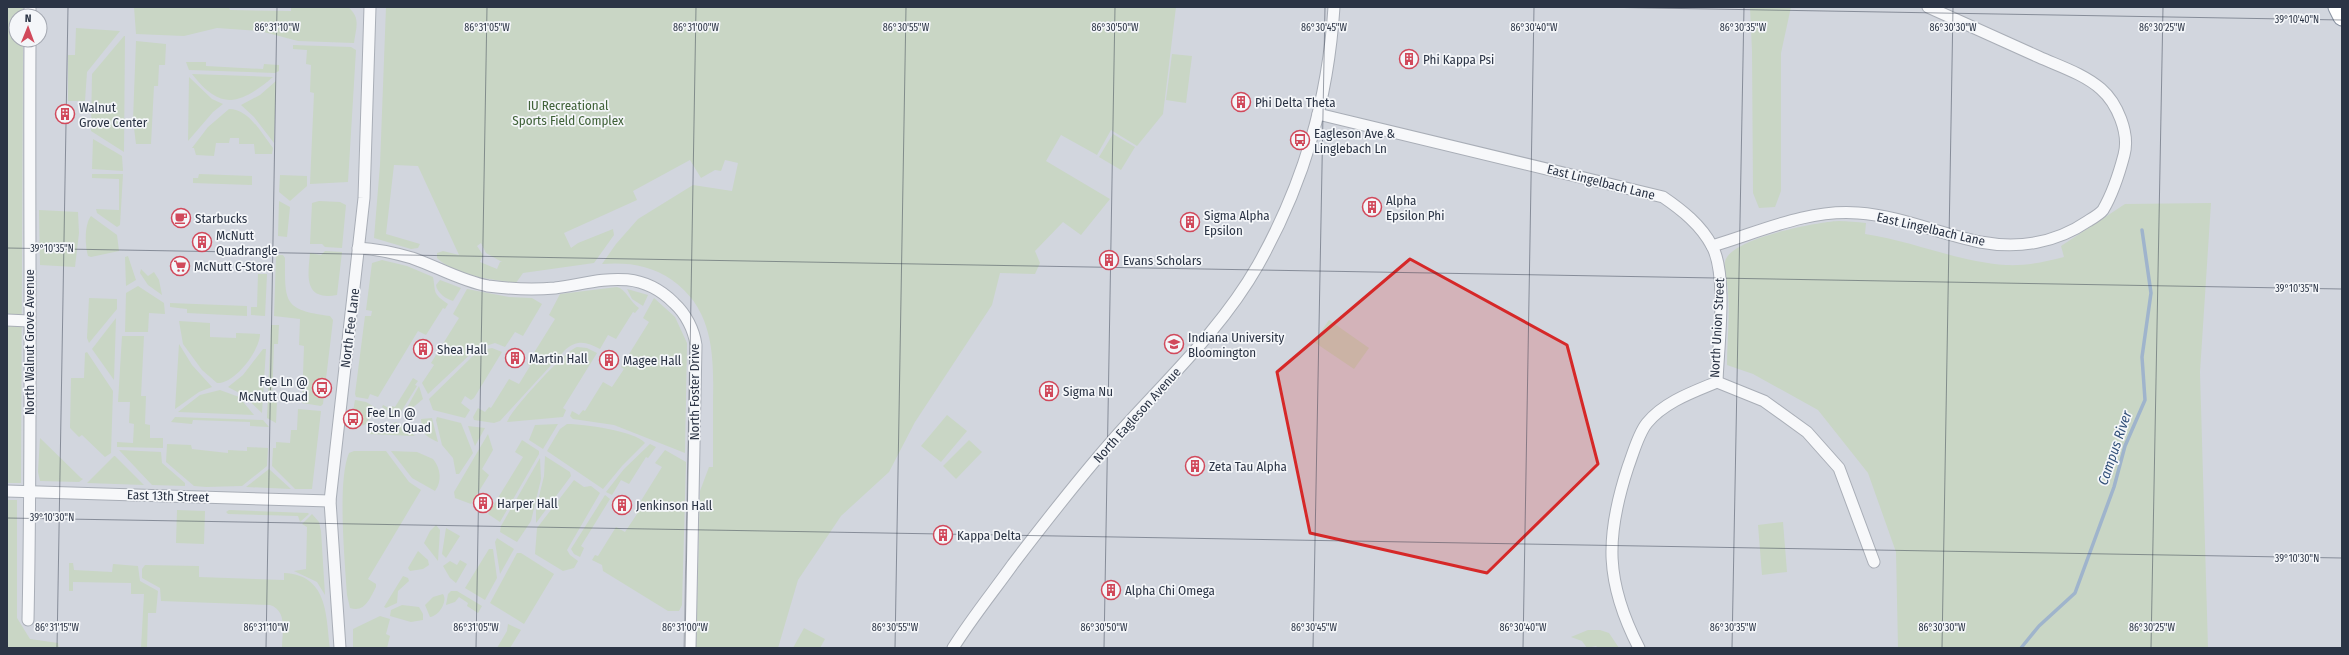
<svg xmlns="http://www.w3.org/2000/svg" width="2349" height="655" viewBox="0 0 2349 655" font-family="'Fira Sans Condensed',sans-serif">
<style>
.built{fill:#d2d6de;fill-rule:evenodd}
.green{fill:#c9d6c5;fill-rule:evenodd}
.lines{fill:none;stroke-linecap:round;stroke-linejoin:round}
.stream{stroke:#9fb4cc;stroke-width:3.5}
.minor-casing{stroke:#a9aeb7;stroke-width:13}
.highway-casing{stroke:#8b94a3;stroke-width:19}
.minor{stroke:#f7f8fa;stroke-width:11}
.highway{stroke:#fff;stroke-width:17}
.marked{fill:#d62828;fill-opacity:0.2;stroke:#d62828;stroke-width:3;stroke-linejoin:round}
.ticks{fill:none;stroke:#2b3445;stroke-width:1;stroke-opacity:0.45}
.labels{text-anchor:middle;dominant-baseline:central;stroke-width:3.5;stroke-linejoin:round;paint-order:stroke}
.poi-label{font-size:13px;fill:#2b3445;stroke:#f4f6f9;text-anchor:start}
.park-label{font-size:13px;fill:#3f6138;stroke:#f4f6f9}
.street-label{font-size:13px;fill:#2b3445;stroke:#f4f6f9}
.water-label{font-size:14px;font-style:italic;fill:#34527a;stroke:#f4f6f9}
.ticks-label{font-size:10px;text-anchor:middle;fill:#2b3445;stroke:#f4f6f9;stroke-width:3.5;stroke-linejoin:round;paint-order:stroke}
</style>
<rect width="100%" height="100%" fill="#e4e7ec"/>
<path class="built" d="M7 7H2342V648H7ZM16 16H40V40H16Z"/>
<g class="green">
<path d="M7 7H23V16H16V40H23L21 483H7Z"/>
<path d="M134 7H229L230 10 291 11V7H348C361 18 356 27 354 43L298 41 260 31 217 28 184 36 136 34Z"/>
<path d="M386 7H1176L1163 114 1137 146 1111 130 1097 155 1061 135 1046 161 1110 199 1081 235 1063 222 1035 251 1040 263 1035 274 1000 273 992 305 915 422 889 472 841 516 798 580 778 648H696L700 491 709 467H713C713 445 713 422 713 400 714 354 713 309 672 280 651 265 627 262 602 264L616 244 638 219 693 185 732 191 738 163 725 160 721 171 715 170 701 178 690 160 633 191 637 200 564 233 571 248 578 243 613 229 614 235 594 263 523 273 516 283C490 279 458 277 437 258V253L443 251 459 255 418 166 394 165 386 234 420 244 418 248 411 249 374 238 380 165ZM481 243 486 253 502 262H500L497 269 480 262 483 255 477 246Z"/>
<path d="M1750 7H1791L1781 53V191L1775 207 1759 208 1753 193 1752 51Z"/>
<path d="M76 28 120 31 87 72 85 101H68V55H75Z"/>
<path d="M124 36H125L124 152 91 131 92 74Z"/>
<path d="M136 41 166 44 165 65H159L158 86H154L151 144H136L133 120Z"/>
<path d="M293 45 351 47 356 50 348 182 310 184 314 93 310 92 311 65 306 64 307 50 293 49Z"/>
<path d="M1172 54 1192 56 1186 103 1166 100Z"/>
<path d="M186 62H206V66L263 69 264 64 279 65V71L275 73 189 70Z"/>
<path d="M192 74 273 77C241 104 221 112 192 74Z"/>
<path d="M189 77 212 99 223 104 213 112 188 141Z"/>
<path d="M276 81 274 143 254 117 241 105 260 95Z"/>
<path d="M229 109C249 109 262 134 273 148L272 154H255L254 144H239V138H230L229 143H216L214 156 196 155 194 148H192L208 127Z"/>
<path d="M1113 134 1135 147 1121 170 1099 157Z"/>
<path d="M93 139 122 156 123 171 92 169Z"/>
<path d="M92 174H123L120 225 117 227 97 213 96 209 119 210V179L92 178Z"/>
<path d="M199 174 252 176V185L193 183V178H198Z"/>
<path d="M280 175 307 176V186L290 201 279 192Z"/>
<path d="M279 201 290 207 287 237 278 236Z"/>
<path d="M319 201 340 202 346 205 342 248 325 247 322 244H310L312 203Z"/>
<path d="M2211 203 2200 372 2208 648H1898L1896 552 1868 473 1818 410 1753 374 1727 365C1727 341 1730 317 1728 292 1728 283 1723 271 1725 262 1728 239 1817 222 1838 221 1847 221 1857 222 1866 223L1865 234C1913 241 1958 262 2006 265 2026 266 2045 262 2064 257L2061 246 2125 204Z"/>
<path d="M39 210 78 212 79 233 75 267 40 265Z"/>
<path d="M91 216 117 235 119 251 91 257 88 256C85 246 84 225 91 216Z"/>
<path d="M325 251 342 252 337 295C303 301 308 275 310 253L321 255Z"/>
<path d="M276 255H283L285 258C285 302 283 310 330 316L333 320 323 404 321 406 302 403 304 346 299 345 300 319 274 316Z"/>
<path d="M128 256 136 280 126 286 125 257Z"/>
<path d="M382 260 407 266 433 277C436 293 432 293 448 304L445 309 443 308 426 335 418 331 378 397 370 394 368 399 356 397 355 394 365 316H371L372 311 366 310 372 263Z"/>
<path d="M141 269 148 276 154 272 159 280 162 295 148 285 140 273Z"/>
<path d="M258 274H267L265 316 251 315V307H257Z"/>
<path d="M440 280 461 288 453 301C446 299 437 293 436 285Z"/>
<path d="M138 286 164 303 165 314 149 313 148 332H125L126 293Z"/>
<path d="M617 287C626 289 631 303 639 308L635 313 633 312 616 339 608 335 600 349C587 342 577 339 565 350L500 421 494 423 474 420 473 417 478 408 485 412 489 407 491 408 509 379 519 384 530 366 527 364 555 319 549 315 560 294Z"/>
<path d="M467 289 509 297 532 298 542 304 523 336 515 332 505 347 495 343 476 349 428 394 422 383 434 365 431 363 459 318 453 314Z"/>
<path d="M627 289 648 295 643 306 632 299Z"/>
<path d="M89 298 117 299V309L89 343 87 338Z"/>
<path d="M654 298 675 317 687 343 685 453 614 425 573 419 570 416 572 411 579 415 583 410 585 411 603 382 612 387 624 369 621 367 649 322 643 318Z"/>
<path d="M170 303 247 306V316L187 313V309L170 307Z"/>
<path d="M116 318 114 380 92 349Z"/>
<path d="M1329 320 1369 348 1354 369 1314 342Z"/>
<path d="M179 321 210 323V337L236 338V333L260 334C260 350 235 384 217 383L202 370 183 344Z"/>
<path d="M271 325H279L278 344H274L272 401H277L276 423 267 418Z"/>
<path d="M122 336H144L141 396H146L145 424 150 425V438H163V448L117 447V442L133 443 134 424 129 423 130 402H118Z"/>
<path d="M179 344 192 365 212 387 199 392 175 409Z"/>
<path d="M577 347 587 348 597 353 563 408 566 410 563 417 507 422C511 410 565 351 577 347Z"/>
<path d="M492 348 502 352 474 398 471 400 465 396 461 403 470 410 465 418 433 410 429 399 475 354 482 350Z"/>
<path d="M263 349H266L262 413 243 395 228 387 243 375Z"/>
<path d="M87 352 113 391 111 453 105 457 82 435 79 437 70 428 71 378H84L85 353Z"/>
<path d="M413 378 418 381 415 385 417 386 399 415 396 416 382 407 383 405 391 409 392 406 395 407Z"/>
<path d="M419 386 423 399 404 415V413Z"/>
<path d="M220 390 239 397 254 415 178 412 200 395Z"/>
<path d="M355 400 366 402 376 408 366 424 361 426 351 423Z"/>
<path d="M298 409 321 411 312 489H295L272 466 273 448H276V442L290 443 291 430H297Z"/>
<path d="M947 415 967 431 941 462 921 446Z"/>
<path d="M175 417 263 420 269 427 250 426V422L193 420 192 424 171 422Z"/>
<path d="M437 417 461 423 473 453 459 474H456L453 458 442 445 436 420Z"/>
<path d="M432 418 438 442C424 436 422 433 421 419Z"/>
<path d="M396 422 415 436 367 434Z"/>
<path d="M558 424 543 449 529 440 535 425Z"/>
<path d="M567 424C582 424 636 431 645 443L622 466 603 489 547 451 560 429Z"/>
<path d="M468 426 485 428 475 446Z"/>
<path d="M488 434 493 450 482 469 489 475 471 504 455 498 454 492Z"/>
<path d="M40 438 81 478 83 479 79 482 40 481 38 472Z"/>
<path d="M522 440 539 451V454L500 522 488 514 523 457 515 452Z"/>
<path d="M969 440 982 452 956 479 943 466Z"/>
<path d="M167 444 191 445 192 449 228 453V450L247 451V447L268 448 267 466 242 486 206 487 194 486 166 462Z"/>
<path d="M650 444 656 447 648 458 646 457 629 484 621 480 612 495 606 492 624 469Z"/>
<path d="M119 450 161 452 162 463 185 483V486L152 485Z"/>
<path d="M665 450 686 462 682 605 679 611H668L603 571 602 565 592 560 595 555 598 556 616 527 625 532 637 514 634 512 662 467 655 463Z"/>
<path d="M354 451H386L409 482 421 490 368 579 376 584V587C370 598 365 613 350 608L347 595C345 562 337 481 349 453Z"/>
<path d="M391 451 417 452 433 459C441 469 442 481 435 491L412 478Z"/>
<path d="M114 456H115L144 485 87 483Z"/>
<path d="M545 456 570 472 571 476 536 523V509L544 476Z"/>
<path d="M540 458 541 479 531 521 517 542 500 532 501 526Z"/>
<path d="M269 469 291 489 246 487Z"/>
<path d="M574 480 584 487 591 486 600 493 567 550 570 555 578 561 574 568 563 571 535 554 537 528Z"/>
<path d="M605 495 610 499 581 546 584 548 580 557 574 554 571 549Z"/>
<path d="M7 500H17V618L30 639 58 643 59 648H7Z"/>
<path d="M177 510 205 511 204 544 176 543Z"/>
<path d="M229 510 308 513 309 514 300 522 298 516 228 514 226 512Z"/>
<path d="M312 514 319 522 321 531 325 595 317 582 294 571 306 569 307 527 302 524Z"/>
<path d="M1783 522 1787 572 1762 575 1758 525Z"/>
<path d="M436 525 440 530 438 561 424 543 430 531Z"/>
<path d="M446 528 460 536 446 558 442 554Z"/>
<path d="M497 538 514 549 500 574 495 542Z"/>
<path d="M489 549H493L497 578 485 600 465 588Z"/>
<path d="M418 551 428 560 429 565 423 569 410 571 408 568Z"/>
<path d="M517 553H521L554 574 524 624 490 603Z"/>
<path d="M460 560 467 564 456 583 450 578 443 566 450 561 457 565Z"/>
<path d="M69 563H73L74 570 112 572 113 564 138 566 140 581 158 591 156 613H148L147 648H141L144 594H131V583L73 582V591H69Z"/>
<path d="M145 565 199 566V577L284 580V573C328 575 326 615 330 648H282C282 633 288 611 270 605L161 601 160 588 142 578V569Z"/>
<path d="M403 576 408 578 409 581 398 591 397 603 386 608 384 607Z"/>
<path d="M451 591H457L482 606 478 613 467 606 468 603 459 597 455 602 446 605 448 594Z"/>
<path d="M443 594C448 601 439 616 430 617L425 605 433 597Z"/>
<path d="M402 605 419 607 423 614V620L411 622 390 616 391 610Z"/>
<path d="M380 616 390 619 386 634 390 636 387 648H353V629Z"/>
<path d="M508 624 521 630 510 648H497L507 631Z"/>
<path d="M804 628 825 639 820 648H793Z"/>
<path d="M1588 630H1600L1609 633 1619 648H1598L1596 646 1587 648 1582 641 1571 637Z"/>
</g>
<g class="lines">
<path class="stream" d="M2021 648 2039 626 2075 593 2114 487 2125 446 2145 400 2142 357 2151 293 2142 230"/>
<g class="minor-casing">
<g id="minor">
<path d="M30 16V7"/>
<path d="M1318 114 1663 197C1682 210 1701 225 1712 246 1728 275 1718 348 1717 382 1693 392 1664 402 1647 423 1638 434 1633 454 1628 467 1605 537 1605 582 1639 648"/>
<path d="M1712 246C1760 232 1807 209 1858 213 1901 216 1939 234 1980 242 2018 249 2056 243 2088 221 2093 218 2100 214 2103 210 2113 193 2119 174 2124 155 2130 133 2117 103 2101 89 2084 74 2059 66 2039 57 2002 40 1965 24 1928 7"/>
<path d="M358 248C376 249 395 253 412 258 438 267 461 281 488 286 511 289 532 290 555 288 599 282 637 266 674 303 686 314 694 330 696 345L690 648"/>
<path d="M7 320 29 321"/>
<path d="M1717 382 1764 401 1807 432 1839 468 1874 562"/>
<path d="M7 491 330 501"/>
<path d="M28 620C32 427 29 233 30 40"/>
<path d="M340 648 330 501 364 198 370 7"/>
<path d="M953 648C971 619 993 592 1013 564 1045 522 1077 481 1111 442 1161 385 1220 332 1258 265 1304 183 1328 100 1334 7"/>
</g>
</g>
<g class="highway-casing">
<path id="highway" d="M2337 7 2342 17"/>
</g>
<use href="#minor" class="minor"/>
<use href="#highway" class="highway"/>
</g>
<path class="marked" d="M1410 259 1567 345 1598 464 1487 573 1310 533 1277 372Z"/>
<path class="ticks" d="M1595 7 2342 20M7 248 2342 289M7 518 2342 558M57 648 68 7M266 648 277 7M476 648 487 7M685 648 696 7M895 648 906 7M1104 648 1115 7M1313 648 1325 7M1523 648 1534 7M1732 648 1744 7M1942 648 1953 7M2151 648 2163 7"/>
<defs>
<g id="building-ring" transform="scale(1)"><circle r="9.5" fill="#f4f6f9" stroke="#d1495b" stroke-width="1.5"/><path d="M-4-6H4V6H1V3H-1V6H-4ZM-2.5-4.3h1.7v1.8h-1.7ZM.8-4.3h1.7v1.8H.8ZM-2.5-1h1.7V.8h-1.7ZM.8-1h1.7V.8H.8Z" fill="#d1495b"/></g>
<g id="bus-ring" transform="scale(1)"><circle r="9.5" fill="#f4f6f9" stroke="#d1495b" stroke-width="1.5"/><path d="M-5-6H5V4H4V6H2V4H-2V6H-4V4H-5ZM-3.5-4V0h7V-4ZM-3.5 1.2v1.5H-2V1.2ZM2 1.2v1.5H3.5V1.2Z" fill="#d1495b"/></g>
<g id="cafe-ring" transform="scale(1)"><circle r="9.5" fill="#f4f6f9" stroke="#d1495b" stroke-width="1.5"/><path d="M-5.5-4.5H6V0H3Q3 3.5 0 3.5H-2.5Q-5.5 3.5-5.5 0ZM3-3.2v2h1.7v-2ZM-6 4.5H4V6H-6Z" fill="#d1495b"/></g>
<g id="supermarket-ring" transform="scale(1)"><circle r="9.5" fill="#f4f6f9" stroke="#d1495b" stroke-width="1.5"/><path d="M-6-5.5h2.5l.6 2H6L4.5 2H-2.5L-4.4-4H-6ZM-1.5 3.2a1.3 1.3 0 1 0 .1 0ZM3 3.2a1.3 1.3 0 1 0 .1 0Z" fill="#d1495b"/></g>
<g id="university-ring" transform="scale(1)"><circle r="9.5" fill="#f4f6f9" stroke="#d1495b" stroke-width="1.5"/><path d="M0-5L7-2L0 1L-7-2ZM-4 1L0 2.5L4 1V4Q0 6-4 4Z" fill="#d1495b"/></g>
</defs>
<g fill-rule="evenodd">
<use href="#building-ring" x="1409" y="59"/>
<use href="#building-ring" x="1241" y="102"/>
<use href="#building-ring" x="65" y="114"/>
<use href="#bus-ring" x="1300" y="140"/>
<use href="#building-ring" x="1372" y="207"/>
<use href="#cafe-ring" x="181" y="218"/>
<use href="#building-ring" x="1190" y="222"/>
<use href="#building-ring" x="202" y="242"/>
<use href="#building-ring" x="1109" y="260"/>
<use href="#supermarket-ring" x="180" y="266"/>
<use href="#university-ring" x="1174" y="344"/>
<use href="#building-ring" x="423" y="349"/>
<use href="#building-ring" x="515" y="358"/>
<use href="#building-ring" x="609" y="360"/>
<use href="#bus-ring" x="322" y="388"/>
<use href="#building-ring" x="1049" y="391"/>
<use href="#bus-ring" x="353" y="419"/>
<use href="#building-ring" x="1195" y="466"/>
<use href="#building-ring" x="483" y="503"/>
<use href="#building-ring" x="622" y="505"/>
<use href="#building-ring" x="943" y="535"/>
<use href="#building-ring" x="1111" y="590"/>
</g>
<g class="labels">
<g class="poi-label">
<text x="1423" y="59">Phi Kappa Psi</text>
<text x="1255" y="102">Phi Delta Theta</text>
<text x="79" y="107">Walnut<tspan x="79" dy="15">Grove Center</tspan></text>
<text x="1314" y="133">Eagleson Ave &amp;<tspan x="1314" dy="15">Linglebach Ln</tspan></text>
<text x="1386" y="200">Alpha<tspan x="1386" dy="15">Epsilon Phi</tspan></text>
<text x="1204" y="215">Sigma Alpha<tspan x="1204" dy="15">Epsilon</tspan></text>
<text x="195" y="218">Starbucks</text>
<text x="216" y="235">McNutt<tspan x="216" dy="15">Quadrangle</tspan></text>
<text x="1123" y="260">Evans Scholars</text>
<text x="194" y="266">McNutt C-Store</text>
<text x="1188" y="337">Indiana University<tspan x="1188" dy="15">Bloomington</tspan></text>
<text x="437" y="349">Shea Hall</text>
<text x="529" y="358">Martin Hall</text>
<text x="623" y="360">Magee Hall</text>
<text x="308" y="381" text-anchor="end">Fee Ln @<tspan x="308" dy="15">McNutt Quad</tspan></text>
<text x="1063" y="391">Sigma Nu</text>
<text x="367" y="412">Fee Ln @<tspan x="367" dy="15">Foster Quad</tspan></text>
<text x="1209" y="466">Zeta Tau Alpha</text>
<text x="497" y="503">Harper Hall</text>
<text x="636" y="505">Jenkinson Hall</text>
<text x="957" y="535">Kappa Delta</text>
<text x="1125" y="590">Alpha Chi Omega</text>
</g>
<g class="park-label">
<text x="568" y="105">IU Recreational<tspan x="568" dy="15">Sports Field Complex</tspan></text>
</g>
<g class="street-label">
<text transform="translate(1601 182) rotate(14)">East Lingelbach Lane</text>
<text transform="translate(1931 229) rotate(13)">East Lingelbach Lane</text>
<text transform="translate(350 328) rotate(-83)">North Fee Lane</text>
<text transform="translate(1717 328) rotate(-87)">North Union Street</text>
<text transform="translate(29 342) rotate(-90)">North Walnut Grove Avenue</text>
<text transform="translate(694 392) rotate(-90)">North Foster Drive</text>
<text transform="translate(1137 415) rotate(-48)">North Eagleson Avenue</text>
<text transform="translate(168 496) rotate(2)">East 13th Street</text>
</g>
<g class="water-label">
<text transform="translate(2115 448) rotate(-71)">Campus River</text>
</g>
</g>
<g class="ticks-label">
<text x="2297" y="23">39°10'40"N</text>
<text x="277" y="31">86°31'10"W</text>
<text x="487" y="31">86°31'05"W</text>
<text x="696" y="31">86°31'00"W</text>
<text x="906" y="31">86°30'55"W</text>
<text x="1115" y="31">86°30'50"W</text>
<text x="1324" y="31">86°30'45"W</text>
<text x="1534" y="31">86°30'40"W</text>
<text x="1743" y="31">86°30'35"W</text>
<text x="1953" y="31">86°30'30"W</text>
<text x="2162" y="31">86°30'25"W</text>
<text x="52" y="252">39°10'35"N</text>
<text x="2297" y="292">39°10'35"N</text>
<text x="52" y="521">39°10'30"N</text>
<text x="2297" y="562">39°10'30"N</text>
<text x="57" y="631">86°31'15"W</text>
<text x="266" y="631">86°31'10"W</text>
<text x="476" y="631">86°31'05"W</text>
<text x="685" y="631">86°31'00"W</text>
<text x="895" y="631">86°30'55"W</text>
<text x="1104" y="631">86°30'50"W</text>
<text x="1314" y="631">86°30'45"W</text>
<text x="1523" y="631">86°30'40"W</text>
<text x="1733" y="631">86°30'35"W</text>
<text x="1942" y="631">86°30'30"W</text>
<text x="2152" y="631">86°30'25"W</text>
</g>
<rect width="2349" height="655" fill="none" stroke="#2b3445" stroke-width="16"/>
<g transform="translate(28 28) rotate(1)"><circle r="19" fill="#f4f6f9" stroke="#a4a8b1"/>
<path d="M0-3L7 15L0 10L-7 15Z" fill="#d1495b"/>
<text y="-6" font-size="11" font-weight="bold" text-anchor="middle" fill="#2b3445">N</text>
</g>
</svg>
